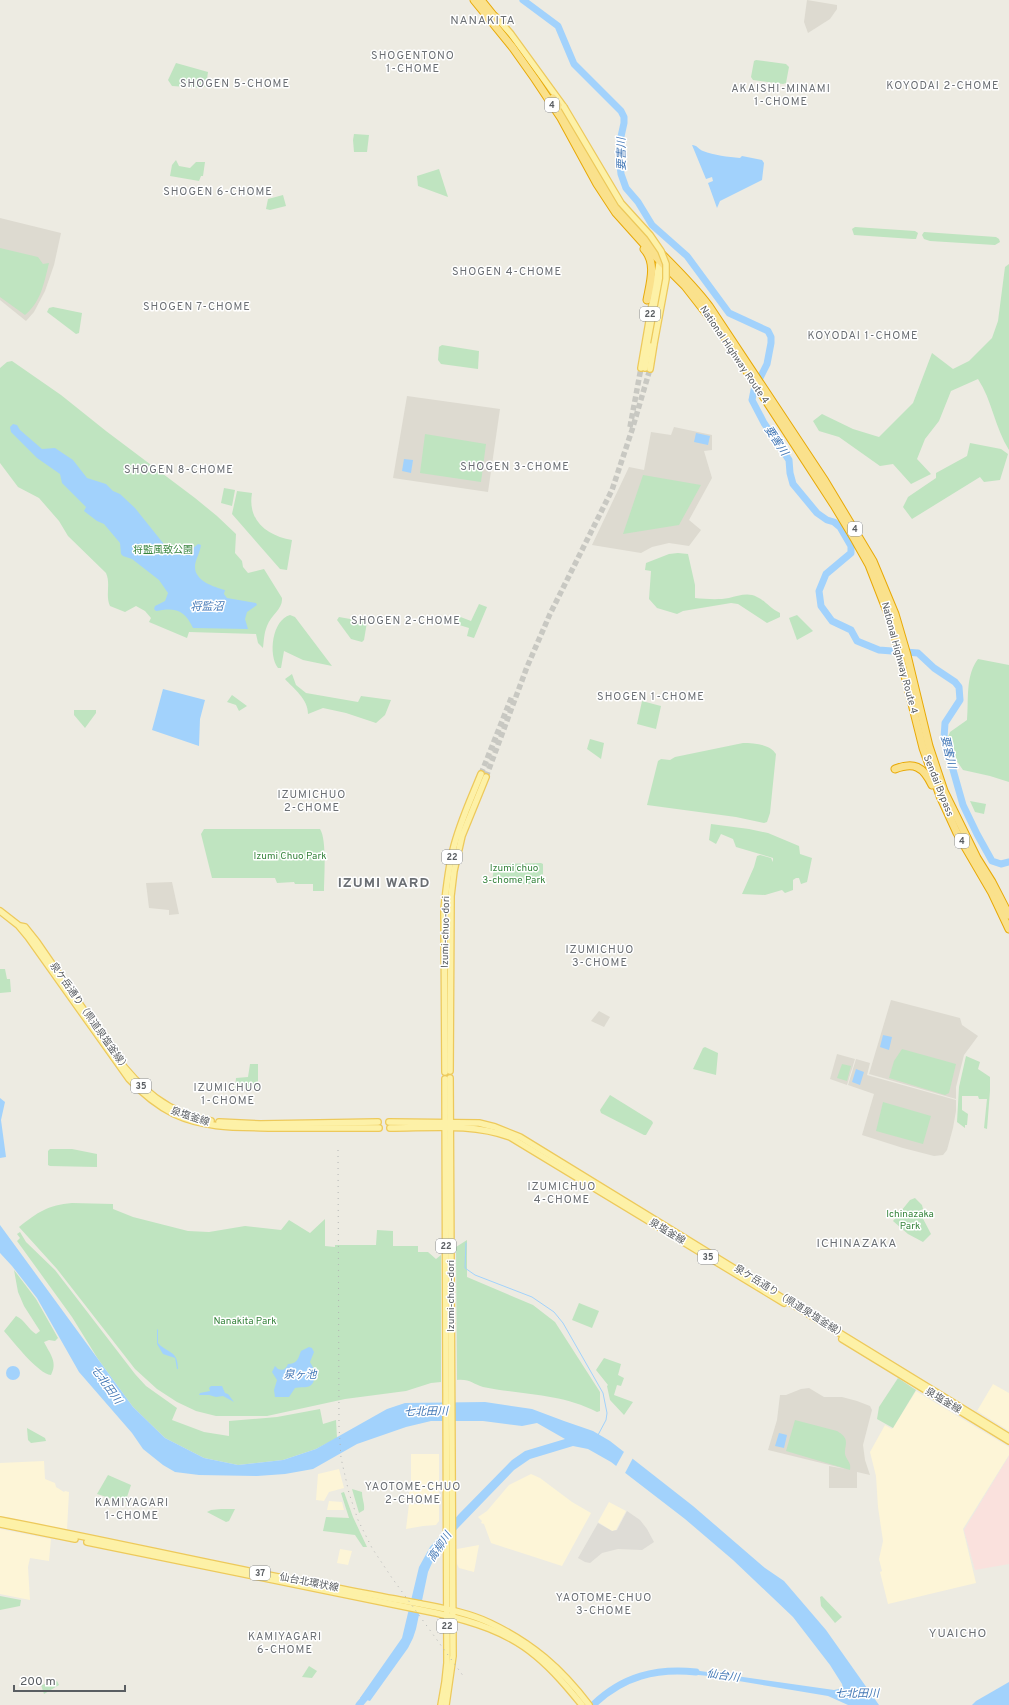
<svg xmlns="http://www.w3.org/2000/svg" width="1009" height="1705" viewBox="0 0 1009 1705" font-family="Overpass,'Noto Sans JP',sans-serif">
<style>
.commercial{fill:#fdf5d7}
.industrial{fill:#dedcd6}
.education{fill:#dddad0}
.medical{fill:#fae1dd}
.green{fill:#bfe4c0}
.water{fill:#a2d2fc}
.pier{fill:#edebe2}
.lines{fill:none;stroke-linecap:round;stroke-linejoin:round}
.stream{stroke:#a2d2fc;stroke-width:1}
.river{stroke:#a2d2fc;stroke-width:7}
.major-tunnel{stroke:#c8c8c2;stroke-width:5.5;stroke-dasharray:5.5 3;stroke-linecap:butt}
.major-casing{stroke:#edc95b;stroke-width:8}
.highway-casing{stroke:#e8a907;stroke-width:9}
.major{stroke:#fdf1a7;stroke-width:5.5}
.highway{stroke:#fae18c;stroke-width:7}
.rail{stroke:#b3b4b4;stroke-width:1;stroke-dasharray:1 5;stroke-linecap:butt}
.major-bridge-casing{stroke:#edc95b;stroke-width:8;stroke-linecap:butt}
.major-bridge{stroke:#fdf1a7;stroke-width:5.5}
.labels{text-anchor:middle;dominant-baseline:central;stroke-width:3;stroke-linejoin:round;paint-order:stroke}
.shield{fill:#fff;stroke:#8c8e91;stroke-width:1}
.shield-label{font-size:9px;font-weight:bold;fill:#5a5e62}
.street-label{font-size:10px;fill:#5a5e62;stroke:#fff}
.park-label{font-size:10px;fill:#37843d;stroke:#fff}
.neighbourhood-label{font-size:11px;letter-spacing:1px;fill:#6b6f74;stroke:#fff}
.water-label{font-size:11px;font-style:italic;fill:#4378b6;stroke:#fff}
.quarter-label{font-size:12px;letter-spacing:1px;fill:#6b6f74;stroke:#fff}
.district-label{font-size:14px;font-weight:bold;letter-spacing:1px;fill:#6b6f74;stroke:#fff}
</style>
<rect width="100%" height="100%" fill="#edebe2"/>
<g class="commercial">
<path d="M993 1384 1009 1393V1431L977 1411Z"/>
<path d="M916 1391 1009 1447V1455L963 1529 976 1583 888 1604 880 1572 882 1571 879 1559 883 1541 878 1507 876 1476 870 1452 885 1425 892 1429Z"/>
<path d="M411 1454H439V1499H412V1495H409V1492L411 1491Z"/>
<path d="M44 1461 45 1479 55 1483 56 1487 64 1492 65 1491 69 1492 67 1530 0 1516V1463Z"/>
<path d="M339 1469 344 1488 329 1492 324 1501 316 1500 318 1474Z"/>
<path d="M531 1474 540 1478 572 1502 591 1513 562 1566 491 1543 484 1524 481 1523 482 1521 478 1517 487 1511 509 1485Z"/>
<path d="M329 1501 342 1502 344 1510H327Z"/>
<path d="M609 1502 626 1511 616 1530 612 1531 598 1522Z"/>
<path d="M409 1504H439V1521L436 1525 423 1526 406 1529Z"/>
<path d="M0 1529 51 1539 49 1561 30 1558 28 1567 30 1600 0 1594Z"/>
<path d="M479 1545 474 1572 459 1568 457 1564V1549Z"/>
<path d="M340 1549 352 1551 348 1565 337 1563Z"/>
</g>
<path class="industrial" d="M627 1511 640 1520 647 1529 654 1542 642 1550 618 1549 602 1553 590 1563 585 1562 578 1558 598 1523 612 1531 617 1530Z"/>
<g class="education">
<path d="M807 0 837 5V9L830 19 808 33 804 22Z"/>
<path d="M0 218 61 233 54 265 45 291 34 312 26 321 0 300Z"/>
<path d="M407 396 500 409 488 492 393 478Z"/>
<path d="M674 427 712 435V450L704 451 712 478 689 520 701 530 689 546 669 543 652 547 641 553 592 545 629 467 644 470 651 432 671 435Z"/>
<path d="M172 882 179 914 169 915V910L149 908 146 883Z"/>
<path d="M891 1000 960 1018 962 1025 978 1036 964 1055 956 1087V1099L869 1074Z"/>
<path d="M599 1011 610 1017 604 1027 591 1021Z"/>
<path d="M837 1054 855 1059 847 1085 830 1079Z"/>
<path d="M856 1059 870 1063 867 1075 956 1100V1111L953 1128 947 1150 943 1155 934 1156 903 1148 862 1135 874 1094 848 1085Z"/>
<path d="M809 1388 824 1397H842L857 1401 870 1406 872 1410 863 1445 865 1460 870 1475 857 1472V1488H829V1466L846 1469 768 1450 777 1420 780 1395H786L801 1389Z"/>
</g>
<path class="medical" d="M1009 1456V1564L975 1570 964 1530Z"/>
<g class="green">
<path d="M756 60 786 64 789 67 786 83 783 84 753 80 751 77 754 61Z"/>
<path d="M176 63 208 72 206 86 202 88 172 86 168 80Z"/>
<path d="M354 134 369 135 367 152H354L353 140Z"/>
<path d="M176 160 179 166 190 168 196 162H205L203 176H201L199 181 170 176 172 165Z"/>
<path d="M439 169 448 197 418 186 417 176Z"/>
<path d="M283 195 286 206 270 210 266 209 268 199Z"/>
<path d="M855 227 915 231 918 233 916 239H913L854 235 852 229Z"/>
<path d="M924 232 996 237 999 239 1000 242 995 245 930 241 924 239 922 235Z"/>
<path d="M0 248 38 257 43 264 49 263C44 283 41 302 25 315L0 297Z"/>
<path d="M1009 264V450C995 428 992 400 978 379L951 391 939 421 925 439 917 459 931 474 911 484 893 464 880 466 839 437 819 431 813 421 822 414 853 429 879 437 913 403 932 353 953 369 969 361 992 338 998 321 1005 267Z"/>
<path d="M53 307 82 313 79 333 76 334 47 312 49 308Z"/>
<path d="M442 345 479 351 478 369 441 364 438 360 439 347Z"/>
<path d="M12 361 61 395 106 431 195 498 217 516 236 534 235 553 242 561 243 567 248 573 264 569 282 598C283 609 271 615 267 626 264 633 264 640 263 648L258 643 256 634 189 632 187 638 149 622 151 618 145 611 136 606 125 612 110 606C105 595 111 584 106 573L68 536 59 521 39 498 18 487 0 463V368L7 362Z"/>
<path d="M425 434 486 444 481 482 420 473Z"/>
<path d="M970 443 1001 449 1008 454 1000 480 984 482 980 477 912 519 903 507 908 497 936 478V473L967 456Z"/>
<path d="M643 475 701 485 679 525 623 534Z"/>
<path d="M224 488 235 490 232 506 221 503Z"/>
<path d="M237 491 252 493C247 521 268 536 292 540L287 570 280 569 232 514Z"/>
<path d="M678 553 688 554 695 585V598C706 599 718 600 729 598 738 596 748 592 757 597 766 601 769 608 780 613V617L767 623 738 604 731 603 683 611 677 614 657 608 649 599 651 571 645 570 646 563 669 554Z"/>
<path d="M479 604 487 607 474 638 467 636 469 628 456 624 458 616 471 621Z"/>
<path d="M290 615 295 617 332 666 303 660 284 651 281 668H278C268 655 272 620 290 615Z"/>
<path d="M797 615 813 631 797 640 789 618Z"/>
<path d="M339 617 367 622 364 640 362 642 351 639 337 620Z"/>
<path d="M978 659 1009 665V782L990 776 963 770 945 744 950 732 967 720C969 700 965 676 978 659Z"/>
<path d="M292 674 296 685 306 693 358 702 361 696 391 700 385 715 376 723 346 713 323 708 308 714C308 699 294 689 285 679Z"/>
<path d="M232 695 247 706 239 711 236 705 227 702Z"/>
<path d="M642 701 661 706 656 729 637 724Z"/>
<path d="M74 710H96V713L85 728 74 715Z"/>
<path d="M590 739 604 743 601 759 587 749Z"/>
<path d="M743 743C754 743 770 744 776 754L770 813 767 822 764 823 736 817 647 805 658 761 661 759 670 760 675 757Z"/>
<path d="M970 801 986 804 984 814 975 812Z"/>
<path d="M711 824 749 829 768 833 799 846 800 854 812 858 807 882 801 884 799 878H796L793 880V890L785 893 782 890 765 895 742 894 754 867 757 856 760 855 771 858 773 862V858L736 847 733 839 721 834 716 844 709 840Z"/>
<path d="M204 829H320C327 839 324 878 324 891H313V884H295L294 882 277 883 275 878H212L201 834Z"/>
<path d="M541 863 543 864V882L542 884H493L492 882 494 867 497 864Z"/>
<path d="M0 969H5L7 979H10L11 992 0 993Z"/>
<path d="M705 1047 718 1053 716 1075 693 1069 703 1048Z"/>
<path d="M902 1049 956 1064 949 1093 945 1095 889 1078 894 1061Z"/>
<path d="M966 1056 980 1062 978 1069 990 1077V1091L987 1129 984 1128 987 1099H979L978 1096H962V1110L968 1114 967 1125H965V1128L957 1122 959 1087Z"/>
<path d="M250 1064H258V1086L256 1088 235 1089 236 1078 248 1077Z"/>
<path d="M842 1064 851 1066 847 1081 837 1078Z"/>
<path d="M610 1095 652 1121 653 1123 646 1135H644L601 1113 600 1110Z"/>
<path d="M883 1102 931 1116 923 1144 876 1131Z"/>
<path d="M50 1149H72L97 1154V1167L50 1166 48 1165V1151Z"/>
<path d="M915 1198 922 1205 923 1209 919 1211 931 1234 923 1242 908 1234 893 1221 910 1200Z"/>
<path d="M72 1203 113 1204V1209L133 1217 188 1231 209 1232 245 1226 281 1230 289 1220 310 1233 325 1219V1246L335 1247V1245H376L377 1230 393 1231V1246H418V1252H428L436 1259 441 1255V1382L431 1383 406 1391 345 1399 267 1416H216L196 1411 177 1402 157 1389 135 1369 57 1269 19 1227C38 1212 48 1205 72 1203Z"/>
<path d="M20 1232 26 1242 55 1270 135 1374 146 1386 177 1408 172 1420 204 1432 229 1436V1421L277 1417 320 1409 323 1424 336 1420 337 1438 316 1449 283 1460 238 1465 204 1458 165 1438 133 1407 98 1359 72 1317 17 1241 20 1238 17 1234Z"/>
<path d="M467 1240V1277L533 1305 555 1322 600 1392V1411L597 1412C560 1393 523 1395 483 1387 472 1384 471 1379 457 1380L456 1247Z"/>
<path d="M14 1270 36 1299 58 1338 55 1341 49 1340 44 1342C50 1354 58 1362 51 1375 38 1374 13 1341 4 1331L16 1316C25 1320 28 1329 36 1334L40 1331 24 1306 18 1292Z"/>
<path d="M579 1303 599 1311 592 1328 572 1320Z"/>
<path d="M604 1358 621 1364 618 1375 624 1378 621 1386 617 1385 614 1395 633 1402 624 1415 610 1400 607 1386 608 1385 596 1370Z"/>
<path d="M898 1378 916 1390 893 1428 877 1419 879 1407Z"/>
<path d="M795 1420 837 1431C853 1440 842 1447 846 1457 849 1463 851 1463 850 1470L786 1451Z"/>
<path d="M27 1428 45 1438 46 1441 31 1443 28 1440Z"/>
<path d="M108 1475 131 1485 125 1503 97 1494Z"/>
<path d="M352 1489 362 1492C362 1499 365 1504 364 1510L359 1513Z"/>
<path d="M344 1492 353 1517 367 1547H363L355 1535 323 1531 326 1517 349 1518 341 1493Z"/>
<path d="M221 1509H235L229 1521 226 1522 207 1512 211 1510Z"/>
<path d="M0 1596 21 1600 20 1606 0 1610Z"/>
<path d="M822 1596 842 1617 835 1623 821 1606 820 1597Z"/>
<path d="M309 1666 317 1671 312 1678 302 1677Z"/>
<path d="M57 1681 59 1685 44 1694 41 1685Z"/>
</g>
<g class="water">
<path d="M692 145C697 145 698 149 703 151 714 155 728 157 740 158L742 156 762 160 764 163 762 180 720 201 717 208 708 183 713 181 712 177 706 179Z"/>
<path d="M13 424 17 425 20 430 42 449 55 448 73 460 87 478 106 484 113 491 120 494 135 508 171 553C182 557 190 551 198 544L201 545C200 553 195 560 195 567 195 581 214 587 225 590L224 594 227 598 256 603 257 605 247 612 245 619 248 629 193 628C185 610 175 607 156 611L154 609 155 606 165 601 168 593 159 580 132 559 123 556 121 554 120 543 104 524 97 521 84 511 86 507 62 483 60 474 37 458 11 432 10 427Z"/>
<path d="M696 433 710 436 708 445 694 442Z"/>
<path d="M404 459 413 460 411 473 402 471Z"/>
<path d="M163 689 205 700 200 719 199 746 152 730Z"/>
<path d="M883 1035 892 1037 889 1050 880 1047Z"/>
<path d="M856 1069 864 1072 860 1085 852 1082Z"/>
<path d="M0 1098 5 1102 1 1120 6 1157 0 1158Z"/>
<path d="M0 1225 133 1407 165 1438 204 1458 238 1465 283 1460 316 1449 387 1409 405 1403 485 1402 532 1409 564 1421 593 1431 610 1441 693 1506 765 1568 784 1581 826 1630 879 1705H848L828 1696 709 1676 688 1674 686 1669 834 1690 843 1688 842 1684 830 1665 793 1617 733 1560 685 1519 611 1462 588 1449 573 1446 530 1459 514 1470 458 1528 436 1554 428 1572 416 1629 413 1638 408 1648 370 1701 360 1698 402 1638 419 1567 430 1547 459 1514 512 1460 525 1451 565 1439 537 1423 522 1426 483 1421H431L406 1427 357 1444 313 1469 285 1474 257 1476 199 1475 175 1472 163 1465 143 1449 132 1433 79 1372 37 1298 12 1266 0 1253Z"/>
<path d="M157 1329 158 1330V1343C168 1354 178 1350 178 1369H177L175 1358 163 1354 157 1344Z"/>
<path d="M309 1347 312 1348 314 1352 310 1362 315 1371 313 1376 314 1380C311 1390 303 1386 295 1388L289 1397H275L274 1390 277 1380 272 1372 275 1366 278 1369C283 1371 286 1369 288 1364 297 1364 298 1359 301 1351Z"/>
<circle cx="13" cy="1373" r="7"/>
<path d="M211 1386H222L225 1393 228 1394 234 1402 223 1396 216 1397 209 1395H199L200 1393 210 1391 209 1388Z"/>
<path d="M779 1433 787 1435 784 1448 775 1446Z"/>
<path d="M1009 1682V1705H972L976 1701Z"/>
</g>
<path class="pier" d="M625 1450 634 1456 624 1475 615 1468Z"/>
<g class="lines">
<path class="stream" d="M466 1243 465 1268 475 1275 532 1297 554 1312 563 1323 603 1393 607 1413 606 1420 598 1435"/>
<g class="river">
<path d="M523 0 558 26 574 64 621 111 624 117V123L620 141V165L621 174 626 188 638 202 652 225 687 256 729 313 768 331 771 337V343L767 364 754 390 752 400 764 423 789 460 790 473 793 484 817 513 827 520 834 522 840 527 851 546V553L826 574 819 591 821 606 832 621 851 630 857 641 879 650 918 653 934 668 955 682 959 687 960 700 945 723 944 738 963 805 977 834 992 861 1001 864 1009 862"/>
<path d="M359 1705 369 1693"/>
<path d="M593 1705C623 1676 656 1668 696 1672"/>
</g>
<g class="major-tunnel">
<path d="M630 427 641 368"/>
<path d="M481 774 512 696"/>
<path d="M486 777 527 667 550 614 612 490 632 430 650 369"/>
</g>
<g class="major-casing">
<g id="major">
<path d="M495 16 511 34 564 107"/>
<path d="M641 368 660 258"/>
<path d="M645 368 664 262"/>
<path d="M650 369 654 344"/>
<path d="M0 911 18 925 28 937 129 1079C142 1093 156 1105 174 1114 206 1129 241 1127 275 1128 310 1128 344 1128 379 1128"/>
<path d="M20 926 25 927 37 942 99 1032"/>
<path d="M114 1054C139 1088 168 1114 211 1121"/>
<path d="M450 1071 451 896 454 871 462 836 486 777"/>
<path d="M445 1072 444 909C446 890 448 870 453 850 459 824 471 799 481 774"/>
<path d="M219 1122 260 1124 378 1122"/>
<path d="M389 1122 479 1123 495 1127 520 1137 1009 1437"/>
<path d="M390 1128C430 1128 472 1123 510 1137L784 1303"/>
<path d="M842 1339 1009 1441"/>
<path d="M0 1520C105 1540 209 1564 314 1584 348 1590 382 1597 416 1603 441 1608 467 1612 490 1623 532 1643 561 1668 589 1705"/>
<path d="M0 1524 75 1539"/>
<path d="M87 1542 436 1613C472 1621 508 1632 536 1656 554 1671 568 1688 582 1705"/>
<path d="M441 1705 445 1682 447 1663 445 1079"/>
<path d="M446 1705 453 1656 450 1078"/>
</g>
</g>
<g class="highway-casing">
<g id="highway">
<path d="M474 0 513 48 535 79 561 118 597 184 616 213 651 252 685 286 724 336 834 505 855 540 869 565 892 624 923 748 940 796 957 833 992 893 1009 929"/>
<path d="M481 0 497 20"/>
<path d="M553 98C564 114 574 129 583 145 594 167 604 189 619 209 647 243 682 270 709 306L825 481 873 561 895 614 907 655 929 746 944 791 977 858 992 882 1009 915"/>
<path d="M644 249C657 263 650 283 647 300"/>
<path d="M895 769C914 762 923 766 932 785"/>
</g>
</g>
<use href="#major" class="major"/>
<use href="#highway" class="highway"/>
<path class="rail" d="M338 1150 339 1427 341 1458 349 1493 358 1520 372 1548 392 1578 464 1677"/>
<g class="major-bridge-casing">
<path id="major-bridge" d="M564 107 621 203 650 235 661 251 666 264V279L654 344"/>
</g>
<use href="#major-bridge" class="major-bridge"/>
</g>
<g class="labels">
<g class="shield">
<rect x="545" y="98" width="14" height="14" rx="3"/>
<rect x="640" y="307" width="20" height="14" rx="3"/>
<rect x="848" y="522" width="14" height="14" rx="3"/>
<rect x="955" y="834" width="14" height="14" rx="3"/>
<rect x="442" y="850" width="20" height="14" rx="3"/>
<rect x="131" y="1079" width="20" height="14" rx="3"/>
<rect x="436" y="1239" width="20" height="14" rx="3"/>
<rect x="698" y="1250" width="20" height="14" rx="3"/>
<rect x="250" y="1566" width="20" height="14" rx="3"/>
<rect x="437" y="1619" width="20" height="14" rx="3"/>
</g>
<g class="shield-label">
<text x="552" y="105">4</text>
<text x="650" y="314">22</text>
<text x="855" y="529">4</text>
<text x="962" y="841">4</text>
<text x="452" y="857">22</text>
<text x="141" y="1086">35</text>
<text x="446" y="1246">22</text>
<text x="708" y="1257">35</text>
<text x="260" y="1573">37</text>
<text x="447" y="1626">22</text>
</g>
<g class="street-label">
<text transform="translate(734 355) rotate(56)">National Highway Route 4</text>
<text transform="translate(899 658) rotate(75)">National Highway Route 4</text>
<text transform="translate(938 786) rotate(68)">Sendai Bypass</text>
<text transform="translate(446 932) rotate(-89)">Izumi-chuo-dori</text>
<text transform="translate(89 1017) rotate(55)">泉ケ岳通り（県道泉塩釜線）</text>
<text transform="translate(190 1117) rotate(18)">泉塩釜線</text>
<text transform="translate(667 1232) rotate(31)">泉塩釜線</text>
<text transform="translate(451 1296) rotate(-90)">Izumi-chuo-dori</text>
<text transform="translate(790 1302) rotate(32)">泉ケ岳通り（県道泉塩釜線）</text>
<text transform="translate(943 1401) rotate(31)">泉塩釜線</text>
<text transform="translate(309 1583) rotate(11)">仙台北環状線</text>
</g>
<g class="park-label">
<text x="163" y="550">将監風致公園</text>
<text x="290" y="856">Izumi Chuo Park</text>
<text x="514" y="868">Izumi chuo<tspan x="514" dy="12">3-chome Park</tspan></text>
<text x="910" y="1214">Ichinazaka<tspan x="910" dy="12">Park</tspan></text>
<text x="245" y="1321">Nanakita Park</text>
</g>
<g class="neighbourhood-label">
<text x="413" y="56">SHOGENTONO<tspan x="413" dy="13">1-CHOME</tspan></text>
<text x="235" y="84">SHOGEN 5-CHOME</text>
<text x="943" y="86">KOYODAI 2-CHOME</text>
<text x="781" y="89">AKAISHI-MINAMI<tspan x="781" dy="13">1-CHOME</tspan></text>
<text x="218" y="192">SHOGEN 6-CHOME</text>
<text x="507" y="272">SHOGEN 4-CHOME</text>
<text x="197" y="307">SHOGEN 7-CHOME</text>
<text x="863" y="336">KOYODAI 1-CHOME</text>
<text x="515" y="467">SHOGEN 3-CHOME</text>
<text x="179" y="470">SHOGEN 8-CHOME</text>
<text x="406" y="621">SHOGEN 2-CHOME</text>
<text x="651" y="697">SHOGEN 1-CHOME</text>
<text x="312" y="795">IZUMICHUO<tspan x="312" dy="13">2-CHOME</tspan></text>
<text x="600" y="950">IZUMICHUO<tspan x="600" dy="13">3-CHOME</tspan></text>
<text x="228" y="1088">IZUMICHUO<tspan x="228" dy="13">1-CHOME</tspan></text>
<text x="562" y="1187">IZUMICHUO<tspan x="562" dy="13">4-CHOME</tspan></text>
<text x="413" y="1487">YAOTOME-CHUO<tspan x="413" dy="13">2-CHOME</tspan></text>
<text x="132" y="1503">KAMIYAGARI<tspan x="132" dy="13">1-CHOME</tspan></text>
<text x="604" y="1598">YAOTOME-CHUO<tspan x="604" dy="13">3-CHOME</tspan></text>
<text x="285" y="1637">KAMIYAGARI<tspan x="285" dy="13">6-CHOME</tspan></text>
</g>
<g class="water-label">
<text transform="translate(622 154) rotate(-91)">要害川</text>
<text transform="translate(776 441) rotate(56)">要害川</text>
<text x="207" y="607">将監沼</text>
<text transform="translate(948 752) rotate(77)">要害川</text>
<text x="300" y="1375">泉ヶ池</text>
<text transform="translate(106 1385) rotate(54)">七北田川</text>
<text transform="translate(426 1412) rotate(-1)">七北田川</text>
<text transform="translate(440 1547) rotate(-56)">高柳川</text>
<text transform="translate(723 1676) rotate(8)">仙台川</text>
<text x="857" y="1694">七北田川</text>
</g>
<g class="quarter-label">
<text x="483" y="21">NANAKITA</text>
<text x="857" y="1244">ICHINAZAKA</text>
<text x="958" y="1634">YUAICHO</text>
</g>
<g class="district-label">
<text x="384" y="883">IZUMI WARD</text>
</g>
</g>
<path d="M14 1685v6h111v-6" fill="none" stroke="#5a5e62" stroke-width="2"/>
<text x="20" y="1685" font-size="12" fill="#5a5e62" stroke="#ffffff" stroke-width="3" paint-order="stroke">200 m</text>
</svg>
